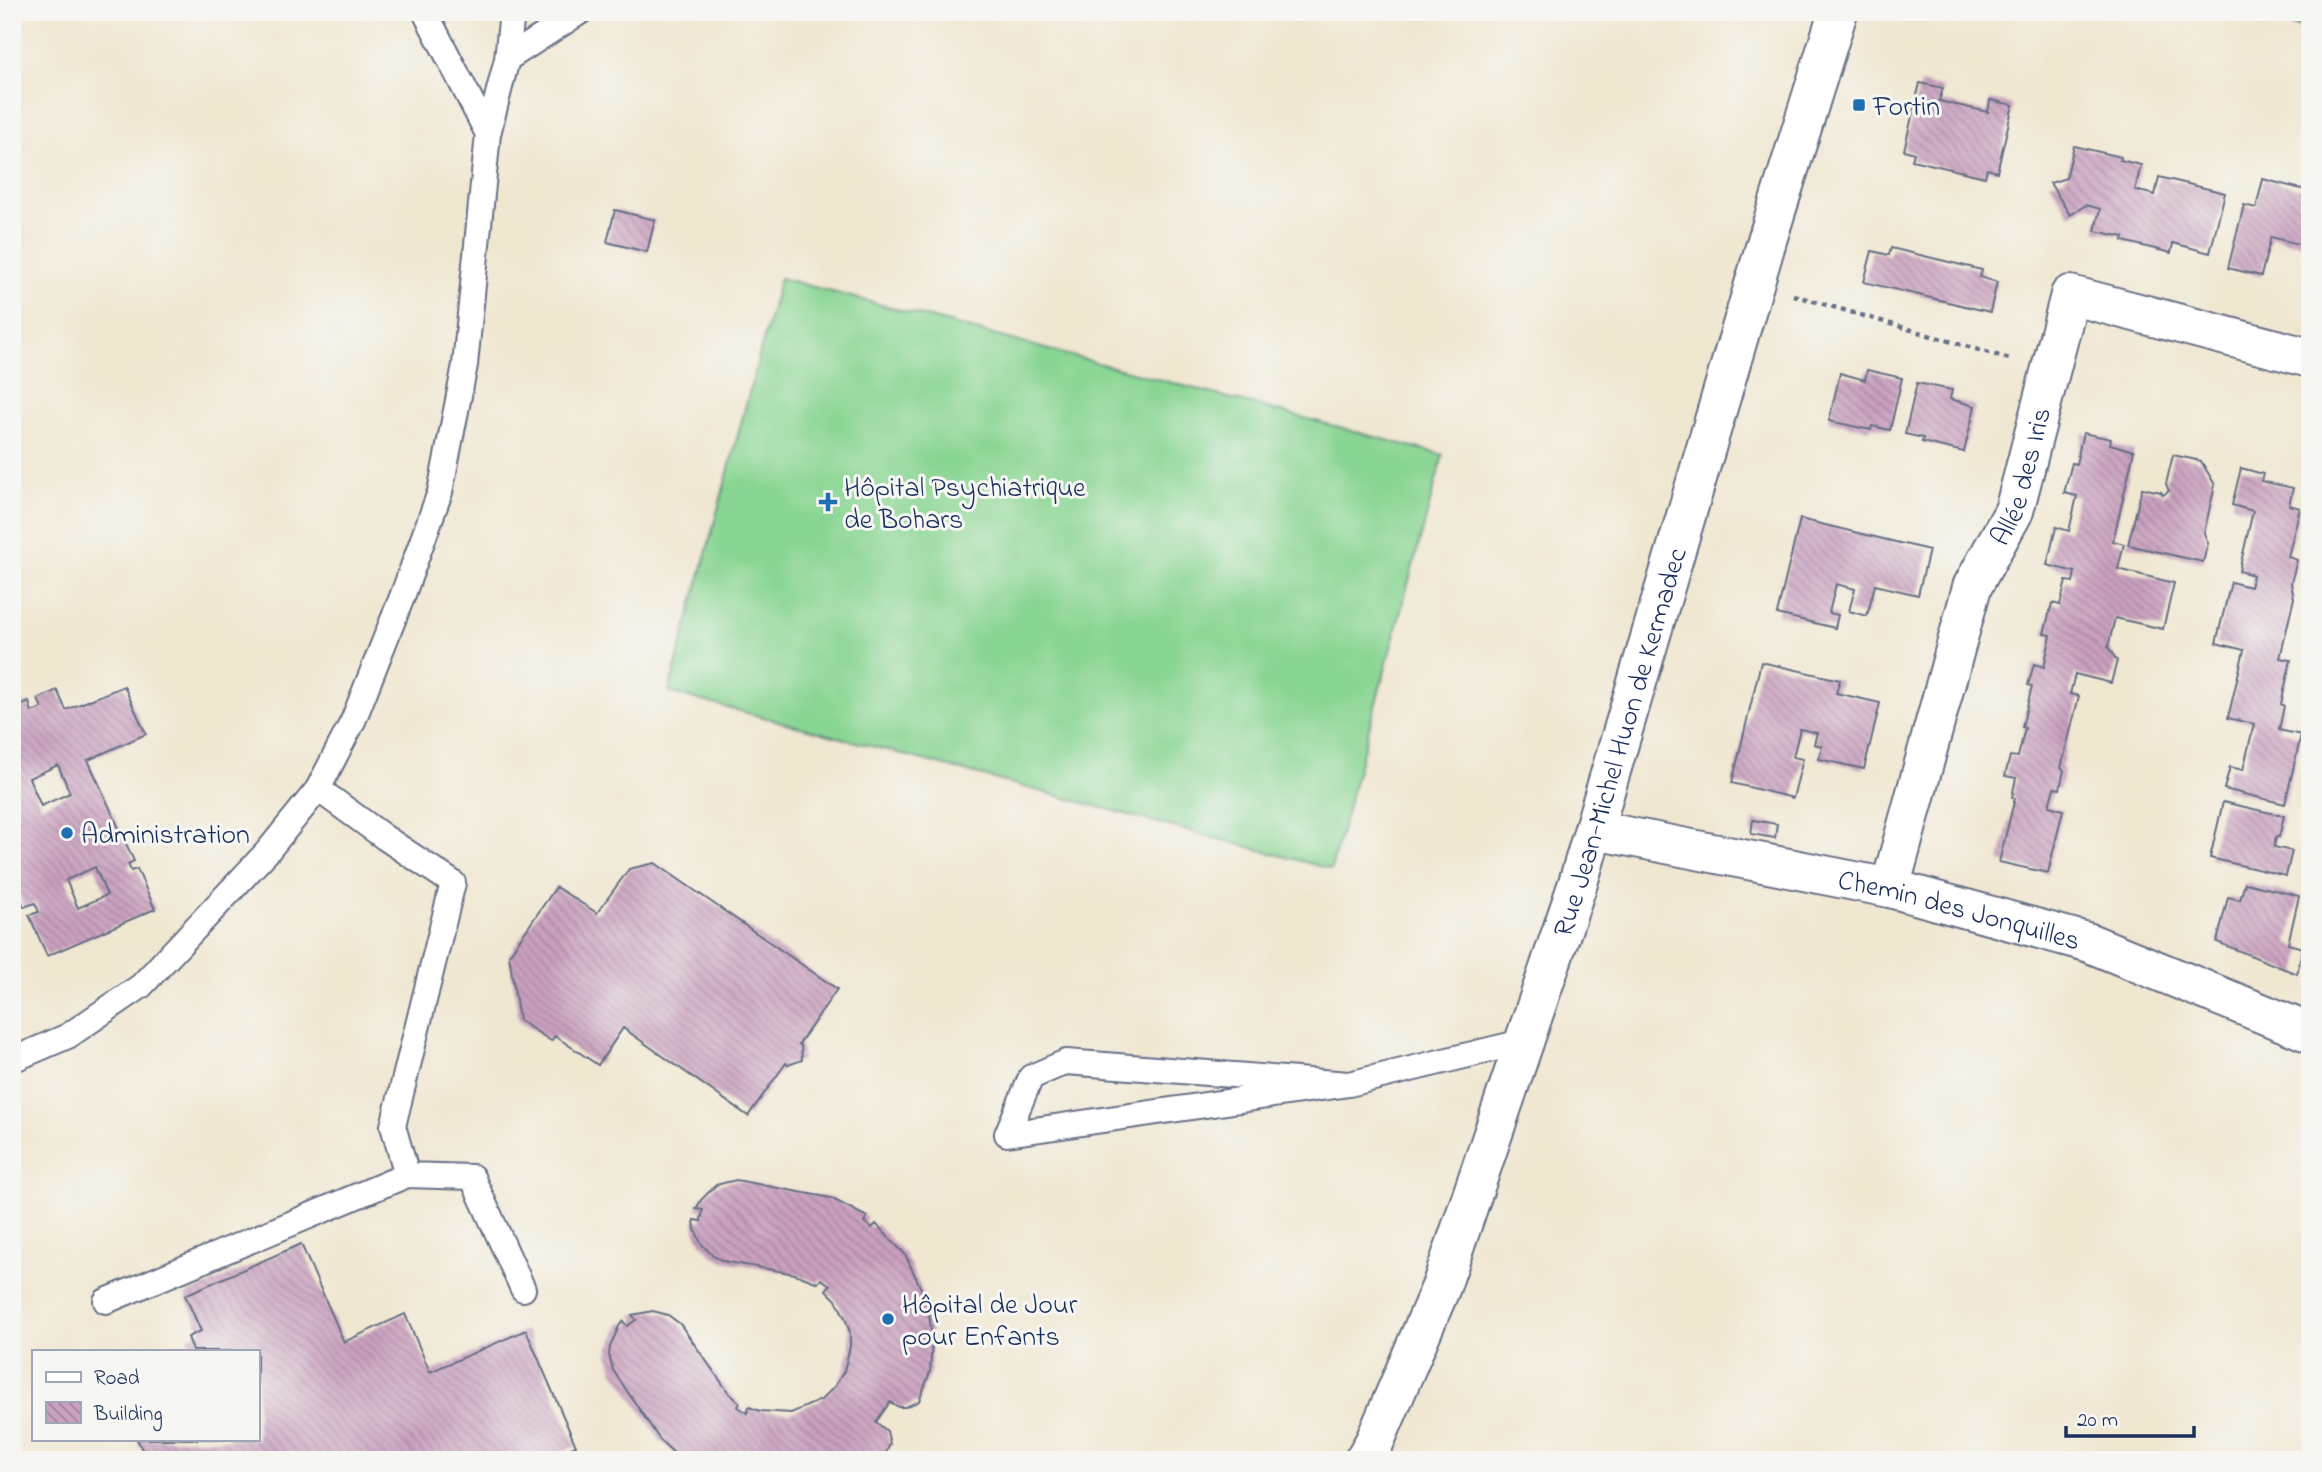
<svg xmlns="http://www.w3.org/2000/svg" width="2322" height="1472" font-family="'Indie Flower',sans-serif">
<defs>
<pattern id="forest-firs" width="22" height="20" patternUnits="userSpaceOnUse" patternTransform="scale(1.75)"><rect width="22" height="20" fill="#6eb67d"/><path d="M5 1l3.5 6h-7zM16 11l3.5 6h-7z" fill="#5a946a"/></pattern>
<pattern id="building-back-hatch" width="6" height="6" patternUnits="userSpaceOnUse" patternTransform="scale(1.75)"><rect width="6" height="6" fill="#caa1bf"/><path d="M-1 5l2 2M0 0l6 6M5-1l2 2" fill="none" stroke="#a3849e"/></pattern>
</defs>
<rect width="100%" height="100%" fill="#f6f6f2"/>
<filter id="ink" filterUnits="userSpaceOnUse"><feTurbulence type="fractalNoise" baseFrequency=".0143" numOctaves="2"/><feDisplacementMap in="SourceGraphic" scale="14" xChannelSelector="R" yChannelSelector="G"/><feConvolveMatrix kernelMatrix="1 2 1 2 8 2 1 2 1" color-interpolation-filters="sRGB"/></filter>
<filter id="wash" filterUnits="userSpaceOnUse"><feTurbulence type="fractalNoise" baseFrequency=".00686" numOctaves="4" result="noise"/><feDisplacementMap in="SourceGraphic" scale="28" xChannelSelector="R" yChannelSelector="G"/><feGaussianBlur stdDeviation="1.57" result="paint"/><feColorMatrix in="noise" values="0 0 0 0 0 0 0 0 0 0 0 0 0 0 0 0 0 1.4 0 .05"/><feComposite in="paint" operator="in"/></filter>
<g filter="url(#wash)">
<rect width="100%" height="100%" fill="#f0e7d1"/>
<path fill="url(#forest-firs)" stroke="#44726e" stroke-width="2" d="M2232 12H2310V29Z"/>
<path fill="#89d593" stroke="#528278" stroke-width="2" d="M780 278 1443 455 1331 869 669 692Z"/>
<g id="blocks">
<path fill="url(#building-back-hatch)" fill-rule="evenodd" d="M1920 83 1943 88 1939 101 1988 112 1990 100 2013 105 1997 172 1987 169 1985 177 1912 160 1914 153 1904 150Z
M2074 146 2121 157 2120 160 2141 165 2135 190 2155 195 2159 177 2225 193 2210 253 2173 243 2171 253 2123 241 2124 237 2095 231 2100 209 2086 205 2070 215 2050 183 2066 178Z
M2263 179 2301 189 2310 184V247L2271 237 2261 276 2228 268 2244 205 2256 208Z
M615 210 655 220 647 252 607 242Z
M1891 248 1982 270 1980 277 1997 282 1990 312 1864 282 1872 251 1889 255Z
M1867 370 1902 378 1890 430 1872 426 1871 430 1829 421 1840 373 1865 380Z
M1917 383 1952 390 1950 399 1975 406 1964 452 1922 442 1923 438 1905 434Z
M2083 433 2111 439 2110 444 2134 451 2113 541 2124 544 2118 569 2174 583 2163 629 2115 618 2108 647 2117 661 2111 683 2075 674 2070 694 2079 696 2061 768 2064 770 2060 789 2054 788 2049 806 2063 810 2048 873 1999 862 2015 798 2012 797 2016 778 2005 776 2010 756 2018 757 2025 728 2022 727 2032 686 2028 685 2034 664 2044 667 2051 635 2044 634 2052 603 2060 605 2066 581 2073 582 2075 572 2047 565 2056 527 2069 531 2077 496 2064 493 2072 463 2076 464Z
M2173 455 2201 461 2215 485 2204 533 2208 543 2203 562 2128 545 2142 488 2161 492 2163 495 2169 491 2166 484Z
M2241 468 2263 474 2261 481 2293 488 2289 505 2300 508 2288 557 2297 560 2291 583 2294 598 2280 658 2291 660 2281 704 2284 706 2279 730 2301 735 2285 804 2224 789 2230 767 2243 770 2254 724 2228 718 2244 650 2216 643 2231 582 2250 587 2253 575 2239 571 2253 511 2232 505Z
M1800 519 1929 550 1918 595 1875 585 1867 616 1849 611 1855 589 1836 584 1829 613 1838 615 1835 628 1777 614Z
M1761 662 1840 680 1836 693 1880 703 1864 769 1819 759 1822 746 1814 744 1817 733 1800 729 1793 757 1803 759 1793 798 1732 783Z
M124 686 146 734 88 760 134 861 128 864 131 871 137 869 155 909 47 956 29 915 39 912 35 903 24 907 12 879V709L29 702 32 712 42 708 38 699 57 690 66 710ZM58 765 70 793 41 806 29 778ZM95 867 107 895 78 908 66 880Z
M2223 802 2284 816 2279 837H2276L2274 847 2292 851 2286 876 2210 858Z
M1753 820 1777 824 1775 838 1751 834Z
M655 863 837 989 799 1044 801 1046 802 1060 788 1065 786 1063 748 1116 623 1028 598 1065 555 1036 551 1041 519 1020 509 955 556 887 597 913 629 869Z
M2245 883 2299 896 2288 944 2303 948 2297 974 2217 942 2228 897 2240 900Z
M736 1180 831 1198 867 1217 864 1222 872 1228 876 1224 905 1254 928 1304 932 1340 930 1372 919 1401 906 1407H899L890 1402 876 1422 887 1431 890 1444 886 1453 877 1460H681L660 1440 613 1370 609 1355 610 1347 619 1326 623 1321 627 1326 636 1320 632 1315 653 1311 668 1315 680 1324 729 1393 740 1403 738 1407 747 1413 749 1407 760 1411 791 1413 821 1400 835 1386 844 1371 850 1347V1333L845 1318 836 1300 826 1290 830 1285 821 1279 818 1283 795 1274 723 1261 713 1256 701 1243 695 1230 694 1220 701 1221 703 1210 696 1209 701 1200 716 1185Z
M301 1244 344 1342 405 1314 430 1372 526 1330 576 1446 543 1460H147L137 1439H257V1351H193L188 1337 201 1331 185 1295Z"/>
</g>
</g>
<g filter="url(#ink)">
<use href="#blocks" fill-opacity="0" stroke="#666f86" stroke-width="2"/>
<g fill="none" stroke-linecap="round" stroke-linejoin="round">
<g stroke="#666f86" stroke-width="28">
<path id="service" d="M507 59 512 12
M488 134 507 59 580 12
M318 789 384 837 453 883 393 1126 407 1175 472 1177 523 1289
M12 1060 68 1036 141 986 267 852 318 789 353 721 402 597 440 492 465 365 488 134 425 12
M1349 1084 1007 1134 1031 1077 1066 1062 1349 1084 1526 1041
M106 1301 407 1175"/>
</g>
<g stroke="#666f86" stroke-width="42">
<g id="minor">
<path id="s1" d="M1595 830 1890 888 2087 942 2310 1033"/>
<path id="s2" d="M1890 888 1972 587 2014 511 2070 295 2310 358"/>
</g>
</g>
<g stroke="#666f86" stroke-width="42">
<g id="tertiary">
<path id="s3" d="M1364 1460 1375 1441 1441 1287 1578 883 1768 237 1838 12"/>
</g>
</g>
<path stroke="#666f86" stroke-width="4.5" stroke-dasharray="5 5" stroke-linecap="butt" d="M1793 295 2013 360"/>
<use href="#service" stroke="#fff" stroke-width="24"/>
<use href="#minor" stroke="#fff" stroke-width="38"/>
<use href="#tertiary" stroke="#fff" stroke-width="38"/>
</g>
</g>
<g fill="#1f6fb2" stroke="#f6f6f2" stroke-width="2.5">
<rect x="1852" y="98" width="14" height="14" rx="3.5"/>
<path d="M824.5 491.5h7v7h7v7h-7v7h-7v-7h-7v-7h7z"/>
<circle cx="67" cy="833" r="7"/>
<circle cx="888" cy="1319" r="7"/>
</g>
<g text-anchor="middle" stroke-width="6" stroke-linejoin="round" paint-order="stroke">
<g font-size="28" fill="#1b2f5e" stroke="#f6f6f2" text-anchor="start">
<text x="1873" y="115">Fortin</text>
<text x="844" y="496">Hôpital Psychiatrique<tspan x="844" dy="32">de Bohars</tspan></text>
<text x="81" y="843">Administration</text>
<text x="902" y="1313">Hôpital de Jour<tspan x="902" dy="32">pour Enfants</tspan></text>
</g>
<g font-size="28" fill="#1b2f5e" stroke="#f6f6f2">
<text dy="10" stroke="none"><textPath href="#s2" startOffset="434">Allée des Iris</textPath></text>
<text dy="10" stroke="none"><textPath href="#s3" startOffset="763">Rue Jean-Michel Huon de Kermadec</textPath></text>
<text dy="10" stroke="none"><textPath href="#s1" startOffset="373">Chemin des Jonquilles</textPath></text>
</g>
</g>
<rect width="2322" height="1472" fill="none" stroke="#f6f6f2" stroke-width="42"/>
<rect x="32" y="1350" width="228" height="91" fill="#f6f6f2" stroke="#9ea6b7" stroke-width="2"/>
<rect x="46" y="1372" width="35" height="10" fill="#ffffff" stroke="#9ea6b7" stroke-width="2"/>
<text x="94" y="1384" font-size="21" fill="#1b2f5e">Road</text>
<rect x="46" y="1402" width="35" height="21" fill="url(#building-back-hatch)" stroke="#9ea6b7" stroke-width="2"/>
<text x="94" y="1420" font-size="21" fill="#1b2f5e">Building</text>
<path d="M2066 1426v10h128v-10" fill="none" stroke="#1b2f5e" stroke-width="3.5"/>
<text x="2077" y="1426" font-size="21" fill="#1b2f5e" stroke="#f6f6f2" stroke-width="5" paint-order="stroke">20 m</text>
</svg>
